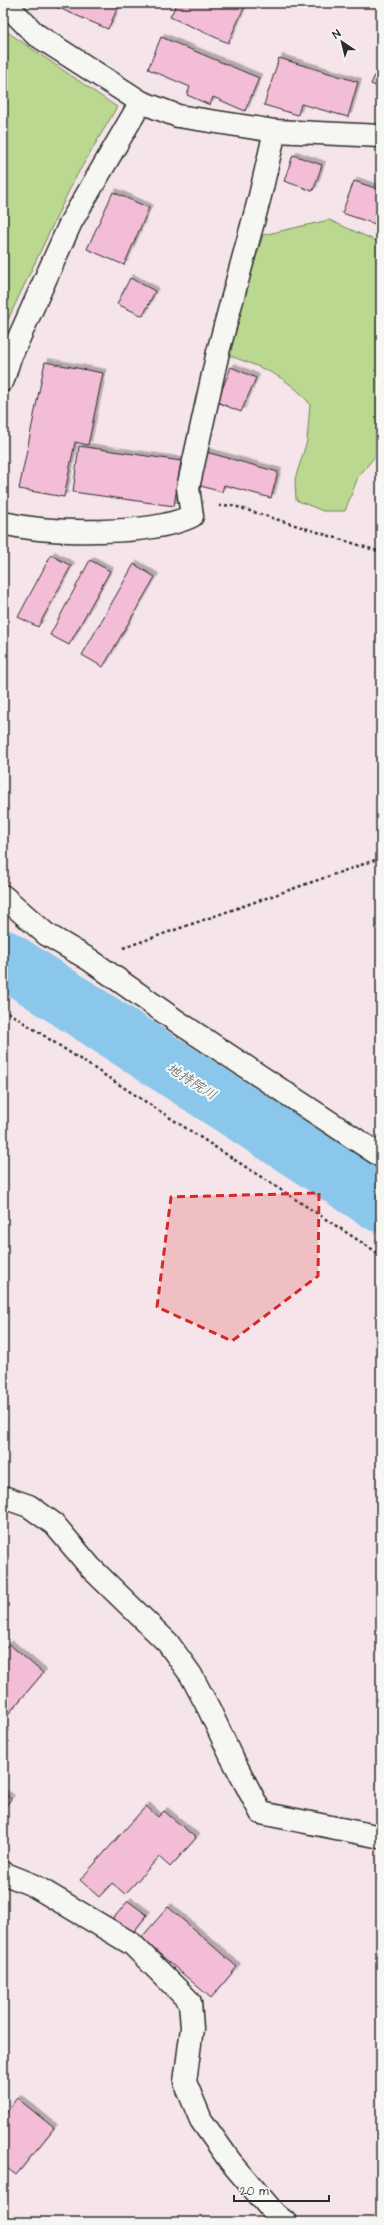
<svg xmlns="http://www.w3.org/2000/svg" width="384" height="2225" font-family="'Architects Daughter','Klee One',sans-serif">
<defs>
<filter id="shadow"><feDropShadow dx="3.5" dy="-3.5" stdDeviation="0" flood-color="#0004"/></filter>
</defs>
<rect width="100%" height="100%" fill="#f5e5ea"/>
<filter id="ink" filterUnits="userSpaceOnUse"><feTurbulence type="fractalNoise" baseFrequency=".025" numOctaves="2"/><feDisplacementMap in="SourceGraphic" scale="8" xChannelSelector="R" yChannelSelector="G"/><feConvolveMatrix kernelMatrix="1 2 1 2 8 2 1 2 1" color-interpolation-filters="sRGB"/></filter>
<g filter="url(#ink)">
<path fill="#bbd890" stroke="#73825e" d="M3 29 117 107 74 180 3 330Z
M329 220 381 243V449L358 477 345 511H323L296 500 295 479 307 441 310 404C286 374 259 367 225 354L263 235Z"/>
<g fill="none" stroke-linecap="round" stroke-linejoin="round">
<path stroke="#8bc7eb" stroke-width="57" d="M3 958 381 1204"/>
</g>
<path fill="#f3bdd7" stroke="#2b2b2b" filter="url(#shadow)" d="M47 3H120L108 29Z
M177 3H246L228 43 170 17Z
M161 37 259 78 245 111 213 97 210 105 187 95 190 87 148 69Z
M279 58 358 82 348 117 301 104 298 115 264 105Z
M381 62V88L371 84Z
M293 155 322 165 313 191 284 181Z
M354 181 381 190V226L342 213Z
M113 192 149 208 124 265 87 249Z
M130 278 155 291 143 316 117 304Z
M45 362 103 373 88 445 75 442 64 497 19 489Z
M231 367 256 378 241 412 217 402Z
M79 446 181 461 174 506 73 492Z
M206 452 278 472 271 498 224 485 222 492 197 485Z
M51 555 71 566 38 627 18 617Z
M90 560 110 571 69 645 50 635Z
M134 564 155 577 103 667 82 655Z
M9 1644 43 1673 3 1720V1650Z
M3 1793 11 1799 3 1809Z
M146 1806 158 1817 164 1811 196 1838 170 1867 159 1857 125 1894 112 1883 99 1897 80 1880Z
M128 1901 147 1915 131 1935 112 1920Z
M168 1907 237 1967 211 1998 141 1938Z
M17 2098 54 2128 16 2175 3 2165V2116Z"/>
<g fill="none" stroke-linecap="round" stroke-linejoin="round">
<g stroke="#2b2b2b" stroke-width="25">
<path id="minor" d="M5 3 35 34 141 102 178 116 275 131 381 136
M3 380 9 360 71 222 141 102
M3 523C49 534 150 536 192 516L188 488 218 352 260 196 275 131
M3 896 46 934 90 960 178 1022 381 1156
M3 1497 29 1506 54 1524 91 1568 168 1643 191 1675 209 1709 231 1756 261 1813 381 1837
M3 1873 33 1885 132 1944 190 2002 192 2028 185 2082 201 2120 230 2161 275 2214 285 2222"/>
</g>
<path stroke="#2b2b2b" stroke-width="2.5" stroke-dasharray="3 3" stroke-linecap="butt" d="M219 506 231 505 381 552
M123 948 381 858
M3 1009 381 1255"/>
<use href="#minor" stroke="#f6f6f2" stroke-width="22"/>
</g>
</g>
<path fill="#d62828" fill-opacity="0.2" stroke="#d62828" stroke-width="3" stroke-dasharray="8 5" stroke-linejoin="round" d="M319 1193 318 1276 232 1341 157 1307 171 1197Z"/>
<g text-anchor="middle" stroke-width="4" stroke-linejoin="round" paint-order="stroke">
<g font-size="14" font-style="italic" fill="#485a65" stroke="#f6f6f2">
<text transform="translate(192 1081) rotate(33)" y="5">地持院川</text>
</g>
</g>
<rect width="384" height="2225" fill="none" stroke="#f6f6f2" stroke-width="16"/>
<rect x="8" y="8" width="368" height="2209" fill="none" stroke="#2b2b2b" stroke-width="1.5" filter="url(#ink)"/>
<g transform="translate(342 42) rotate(325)" stroke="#f6f6f2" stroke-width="3" paint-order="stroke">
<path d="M0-3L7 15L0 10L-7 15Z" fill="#2b2b2b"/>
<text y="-6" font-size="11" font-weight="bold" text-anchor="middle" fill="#2b2b2b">N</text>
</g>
<path d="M234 2195v6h95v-6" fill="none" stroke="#2b2b2b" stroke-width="2"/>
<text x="240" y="2195" font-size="12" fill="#2b2b2b" stroke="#f6f6f2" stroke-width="3" paint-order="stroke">20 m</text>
</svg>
